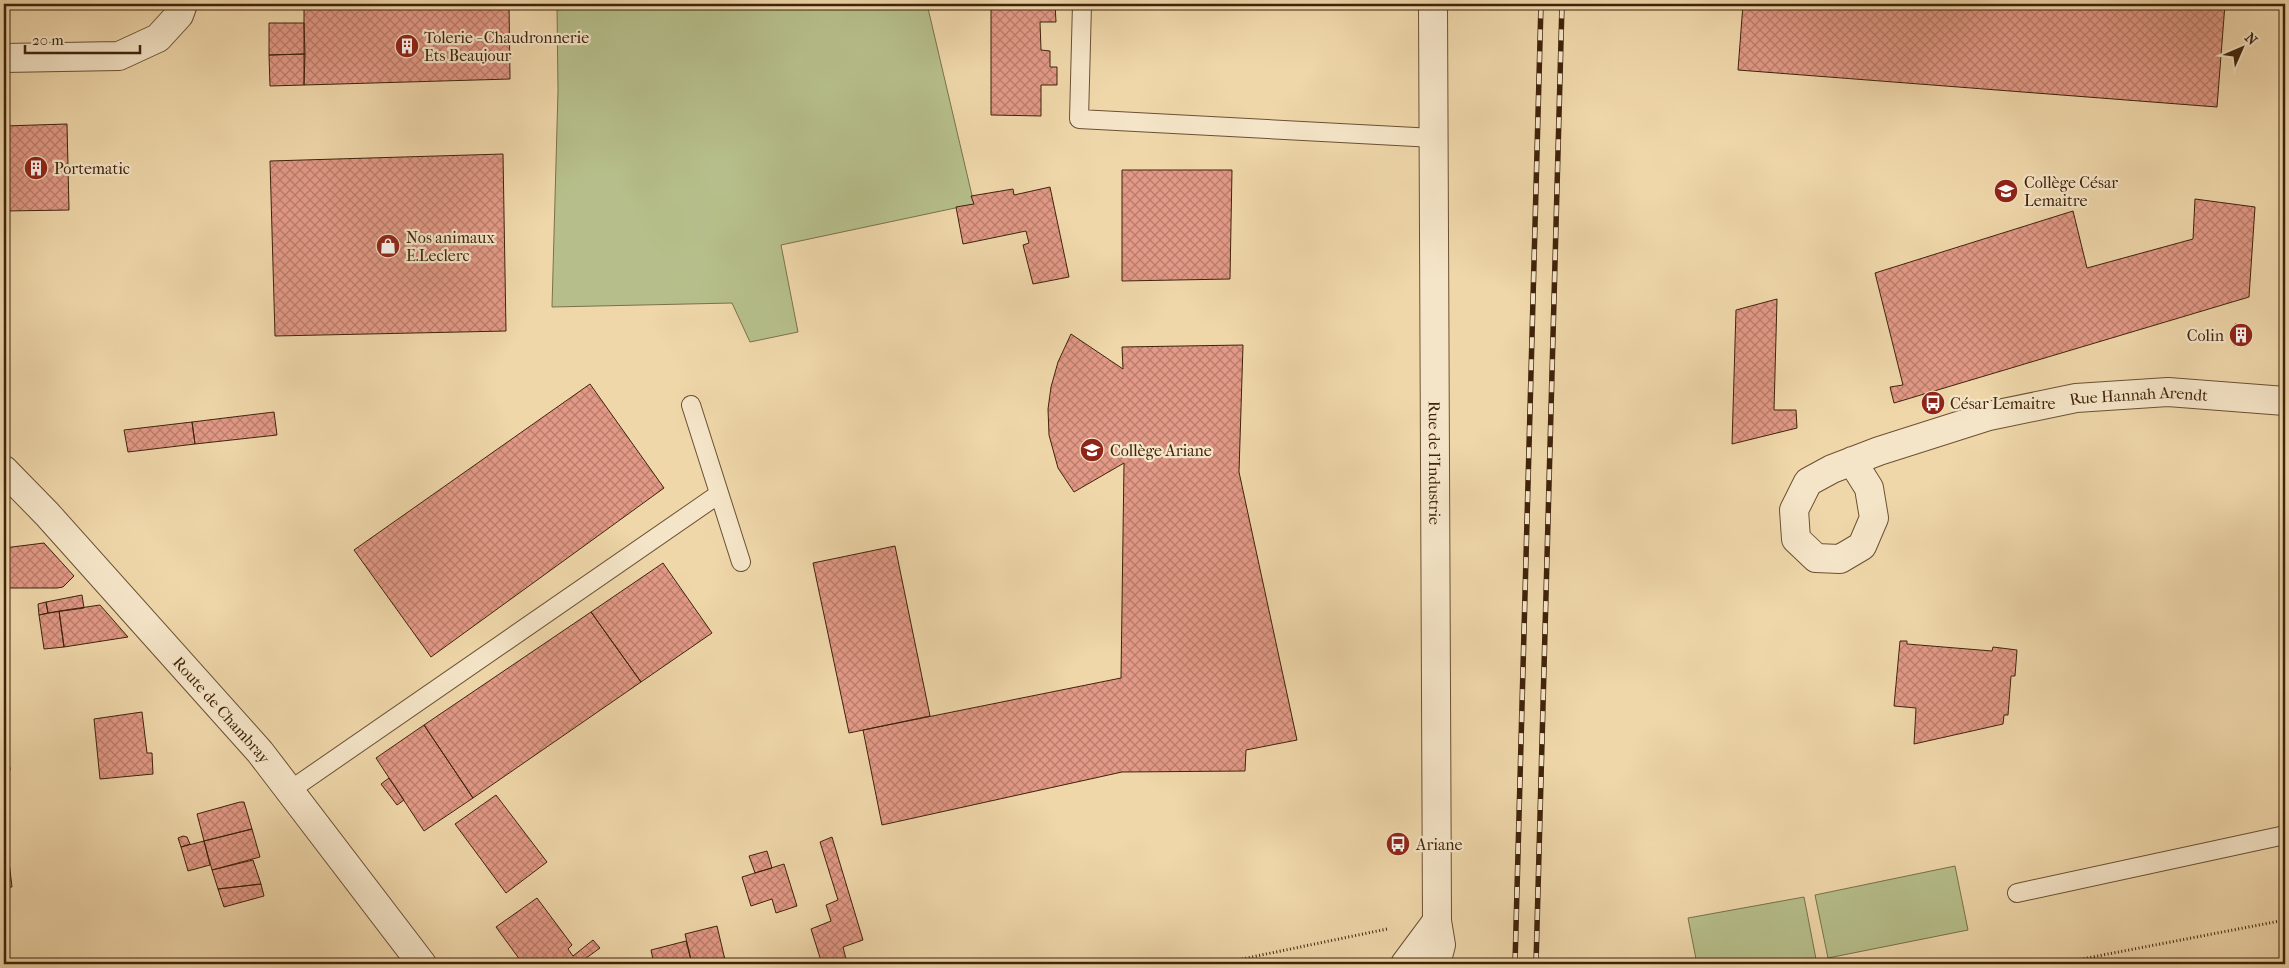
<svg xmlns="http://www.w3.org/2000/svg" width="2289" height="968" font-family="'IM FELL French Canon',serif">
<defs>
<pattern id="building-cross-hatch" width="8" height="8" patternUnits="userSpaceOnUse" patternTransform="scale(1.25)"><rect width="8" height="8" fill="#e29986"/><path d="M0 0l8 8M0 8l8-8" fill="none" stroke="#b97c6c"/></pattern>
</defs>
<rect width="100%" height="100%" fill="#efd7aa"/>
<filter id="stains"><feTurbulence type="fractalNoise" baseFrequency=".004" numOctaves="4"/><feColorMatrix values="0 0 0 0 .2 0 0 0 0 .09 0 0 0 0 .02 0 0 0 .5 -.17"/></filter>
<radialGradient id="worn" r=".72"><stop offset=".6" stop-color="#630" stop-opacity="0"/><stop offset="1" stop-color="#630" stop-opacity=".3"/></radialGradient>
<path fill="#b6bf8b" stroke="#7a714b" d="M557 4H927L974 204 781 245 798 332 750 342 732 303 552 307 558 91Z
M1955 866 1968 930 1828 958 1815 895Z
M1804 897 1816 959 1786 964H1697L1688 918Z"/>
<path fill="url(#building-cross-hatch)" stroke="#3f230b" d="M304 4H509L510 79 304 85Z
M991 4H1055L1056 22H1040L1041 50 1050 51V67H1057V85H1041V116L991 115Z
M1743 4H2225L2217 107 1738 70Z
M269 23H304L305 54 269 55Z
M305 54 304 85 270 86 269 55Z
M67 124 69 210 4 211V126Z
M503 154 506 331 275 336 270 161Z
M1122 170H1232L1230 279 1122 281Z
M1050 187 1069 277 1033 284 1023 245 1029 243 1026 231 963 244 956 207 974 204 971 196 1013 189 1014 195Z
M2195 199 2255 207 2249 297 1894 403 1890 387 1903 385 1875 273 2073 211 2087 268 2193 239Z
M1777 299 1774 410H1796L1797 428 1732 444 1736 310Z
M2235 324 2247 325 2246 346 2234 345Z
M1071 334 1123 369 1122 347 1243 345 1239 472 1297 740 1246 750 1245 771 1122 772 882 825 863 730 1121 678 1124 463 1074 492 1058 468 1049 435 1048 409 1051 387 1058 362Z
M590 384 664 488 431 657 354 550Z
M274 412 277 435 195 444 192 422Z
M192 422 195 444 128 452 124 430Z
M44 543 74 576 63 587 57 588H5L4 548Z
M895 546 930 716 849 733 813 563Z
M663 563 712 633 641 682 591 612Z
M82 595 84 608 48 613 46 602Z
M46 602 48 613 39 615 38 604Z
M100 605 128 637 64 647 59 611Z
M59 611 64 647 44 649 39 615Z
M591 612 641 682 473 798 424 725Z
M1900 641H1907V644L1992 651 1993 647 2017 650 2015 676H2011L2008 715H2004L2003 724 1914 744 1916 708 1894 706Z
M142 712 147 753H152L153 774 100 779 94 719Z
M4 717 10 770 4 771Z
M424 725 473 798 424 831 376 758Z
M389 778 404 800 397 805 381 784Z
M496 795 547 862 506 893 455 824Z
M240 802H244L252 829 204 841 197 814Z
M4 819 12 887H4Z
M252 829 260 857 212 870 204 841Z
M183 836 187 837 190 844 181 847 178 838Z
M832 837 863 940 843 947 846 959 822 964 811 929 831 921 826 905 838 900 820 842Z
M204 841 210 865 188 871 181 847Z
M767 851 772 868 755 873 749 856Z
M253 860 261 884 218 889 212 870Z
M784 864 797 906 776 913 772 899 751 906 742 877Z
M261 884 264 896 224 907 218 889Z
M537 898 572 945 568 949 573 956 593 940 600 948 578 964H523L496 927Z
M717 926 726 964H692L685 934Z
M686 941 692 964H654L651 950Z"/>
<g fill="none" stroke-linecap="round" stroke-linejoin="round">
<g stroke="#6b5033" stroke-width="20">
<path id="service" d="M1082 4 1079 119 1434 138
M691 405 741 562
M289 791 719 494
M2017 893 2285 835"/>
</g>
<g stroke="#6b5033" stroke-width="30">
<g id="minor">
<path id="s1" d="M1433 4 1437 921 1441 945 1436 964"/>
<path d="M4 58 119 56 158 38 179 15 183 4"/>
<path id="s2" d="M1852 461 1869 488 1874 518 1862 546 1840 559 1816 558 1796 539 1794 510 1808 482 1832 469 1879 451 1989 416 2076 398 2168 392 2285 401"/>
<path id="s3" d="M4 470 47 514 260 752 422 964"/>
<path d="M1405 964 1437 921"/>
</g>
</g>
<path stroke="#3f230b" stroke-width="3" stroke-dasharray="1 2.5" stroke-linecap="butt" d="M1218 964 1387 929
M2056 964 2285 920"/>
<use href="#service" stroke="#f5e5c8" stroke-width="18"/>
<use href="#minor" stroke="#f5e5c8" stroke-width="28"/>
<g stroke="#3f230b" stroke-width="5.5">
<path id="rail" d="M1515 964 1541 4
M1536 964 1562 4"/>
</g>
<use href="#rail" stroke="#f5e5c8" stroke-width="4" stroke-dasharray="11" stroke-linecap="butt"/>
</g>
<defs>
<g id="building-disc" transform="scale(1.25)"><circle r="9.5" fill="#8f2418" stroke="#f5e5c8"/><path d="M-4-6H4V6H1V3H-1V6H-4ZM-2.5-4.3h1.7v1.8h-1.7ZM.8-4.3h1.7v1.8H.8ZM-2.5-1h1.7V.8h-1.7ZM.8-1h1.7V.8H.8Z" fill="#fff"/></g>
<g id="school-disc" transform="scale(1.25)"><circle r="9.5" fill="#8f2418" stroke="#f5e5c8"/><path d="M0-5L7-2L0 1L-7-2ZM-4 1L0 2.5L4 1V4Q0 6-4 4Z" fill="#fff"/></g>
<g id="shop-disc" transform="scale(1.25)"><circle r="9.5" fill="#8f2418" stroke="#f5e5c8"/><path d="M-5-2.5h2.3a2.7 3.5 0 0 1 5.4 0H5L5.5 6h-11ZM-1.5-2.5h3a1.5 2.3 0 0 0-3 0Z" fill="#fff"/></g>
<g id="bus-disc" transform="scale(1.25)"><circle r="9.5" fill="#8f2418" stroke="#f5e5c8"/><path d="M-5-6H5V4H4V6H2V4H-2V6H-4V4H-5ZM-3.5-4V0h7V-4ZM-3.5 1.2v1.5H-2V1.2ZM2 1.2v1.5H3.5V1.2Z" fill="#fff"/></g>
</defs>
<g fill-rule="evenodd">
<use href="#building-disc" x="407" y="46"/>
<use href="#building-disc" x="36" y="168"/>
<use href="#school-disc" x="2006" y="191"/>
<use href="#shop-disc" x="388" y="246"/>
<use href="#building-disc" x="2241" y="335"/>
<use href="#bus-disc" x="1933" y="403"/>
<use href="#school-disc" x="1092" y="450"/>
<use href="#bus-disc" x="1398" y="844"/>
</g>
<g text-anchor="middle" stroke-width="4.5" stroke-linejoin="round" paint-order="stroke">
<g font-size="16" fill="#3f230b" stroke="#f5e5c8" text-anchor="start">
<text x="424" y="43">Tolerie - Chaudronnerie<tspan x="424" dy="18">Ets Beaujour</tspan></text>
<text x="54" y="174">Portematic</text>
<text x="2024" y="188">Collège César<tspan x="2024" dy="18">Lemaitre</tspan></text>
<text x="406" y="243">Nos animaux<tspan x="406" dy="18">E.Leclerc</tspan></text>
<text x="2224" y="341" text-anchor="end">Colin</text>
<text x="1950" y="409">César Lemaitre</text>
<text x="1110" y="456">Collège Ariane</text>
<text x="1416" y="850">Ariane</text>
</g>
<g font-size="16" fill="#3f230b" stroke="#f5e5c8">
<text dy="6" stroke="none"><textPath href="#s2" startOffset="575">Rue Hannah Arendt</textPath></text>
<text dy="6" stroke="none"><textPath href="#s1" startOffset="459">Rue de l'Industrie</textPath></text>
<text dy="6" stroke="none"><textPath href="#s3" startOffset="324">Route de Chambray</textPath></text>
</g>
</g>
<rect width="2289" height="968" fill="none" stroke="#efd7aa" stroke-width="20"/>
<rect x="5" y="5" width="2279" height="958" fill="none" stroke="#3f230b" stroke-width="2.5"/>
<rect x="10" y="10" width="2269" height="948" fill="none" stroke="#3f230b"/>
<g transform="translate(2242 48) rotate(45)" stroke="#f5e5c8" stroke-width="4" paint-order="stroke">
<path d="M0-4L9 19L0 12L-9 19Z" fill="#3f230b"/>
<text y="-8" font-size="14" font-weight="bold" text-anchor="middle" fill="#3f230b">N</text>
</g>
<path d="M25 45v8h115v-8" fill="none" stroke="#3f230b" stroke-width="2.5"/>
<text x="32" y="45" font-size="15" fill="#3f230b" stroke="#f5e5c8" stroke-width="4" paint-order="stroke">20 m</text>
<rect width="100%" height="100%" filter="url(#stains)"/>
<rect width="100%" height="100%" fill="url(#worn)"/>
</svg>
